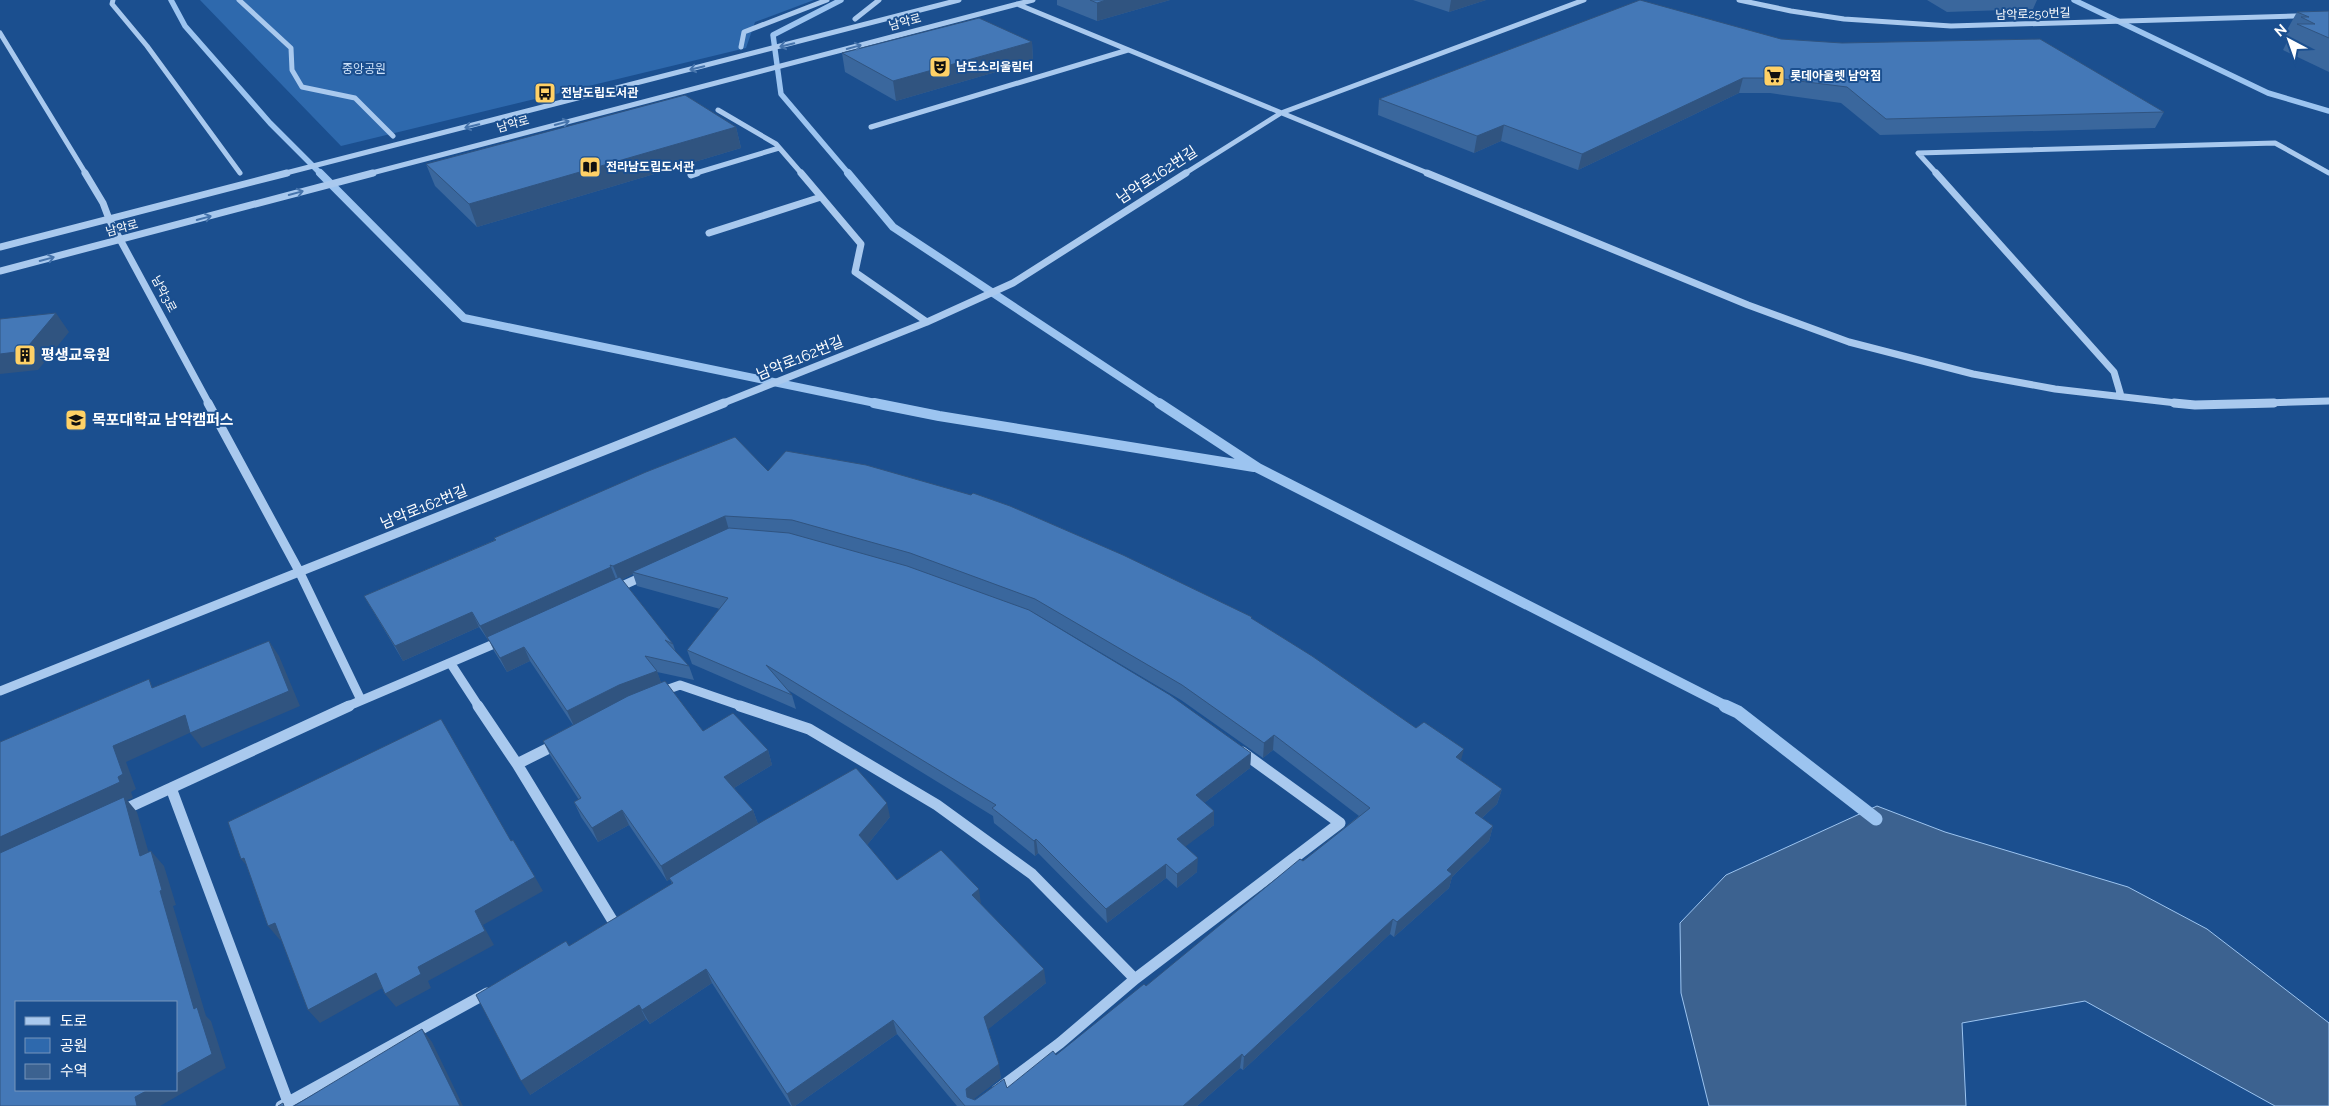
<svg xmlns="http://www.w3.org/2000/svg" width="2329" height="1106" font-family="Raleway,'Noto Sans KR',sans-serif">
<rect width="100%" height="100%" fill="#1b4f8f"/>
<path fill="#2e69ad" d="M200 0H814L755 22 746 48 341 146Z"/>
<path fill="#3c6290" stroke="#9cc4f0" d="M1877 806 1945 832 2128 887 2207 929 2329 1023V1106H2275L2085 1001 1962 1023 1966 1106H1709L1681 993 1680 923 1726 875Z"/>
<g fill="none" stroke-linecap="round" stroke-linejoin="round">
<path stroke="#9cc4f0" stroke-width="5.5" d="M171 0 185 26 270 123 321 174
M841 0 773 35 781 94 849 174
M2074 0 2268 93 2329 111"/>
<path stroke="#9cc4f0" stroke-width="8" d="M320 173 464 318 880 404
M848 173 893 227 1161 404"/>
<path stroke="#9cc4f0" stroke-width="10" d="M874 403 939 416 1254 467
M1159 403 1258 468 1728 707"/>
<path stroke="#9cc4f0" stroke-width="13" d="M1725 706 1738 712 1876 819"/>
<path stroke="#a9c9ee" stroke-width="5" d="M113 0 112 4 147 46 240 173
M239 0 291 48 292 70 302 87 355 98 393 136
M1739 0 1791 11 1844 19 1951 26 2329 15
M1017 4 1430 174
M855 19 879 0
M0 33 86 174
M741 47 744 32 827 0
M718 110 776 144 802 174
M871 127 1128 50
M282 174 959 0
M368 174 1033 0
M693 174 779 148
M1184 174 1281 113 1584 0
M1937 174 1918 153 2275 143 2329 173"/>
<path stroke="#a9c9ee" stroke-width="7" d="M85 173 103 203 109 219 209 404
M801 173 861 244 855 272 927 322
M1427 173 1748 305 1849 342 1973 374 2055 389 2185 404
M1936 173 2114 372 2121 396
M691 175 697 173
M709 233 821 197
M0 247 287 173
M0 271 373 173
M721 404 927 322 1013 283 1186 173
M2232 404 2329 401"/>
<path stroke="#a9c9ee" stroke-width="9" d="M208 403 299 571 361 700
M2174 403 2195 405 2274 403
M615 589 644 576
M451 664 479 707
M0 691 724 403
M660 692 680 685 744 707
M346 707 501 641"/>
<path stroke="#a9c9ee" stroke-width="11" d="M478 706 517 764 614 923
M740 706 809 729 937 805 1032 874 1135 979
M517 764 557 744
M121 811 171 788
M997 1090 1060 1043 1135 979 1340 823 1242 752
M288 1102 171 788 349 706
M281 1106 487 993"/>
</g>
<path fill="#3a679d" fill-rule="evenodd" d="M1057 0H1170L1097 21 1057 5Z
M1413 0H1486L1449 12Z
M1927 0H2037L2033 9 1947 12Z
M2329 11V72L2283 50 2288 40 2283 37 2297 12Z
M1781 39 2164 112 2155 128 1880 135 1841 103 1770 93H1739L1578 170 1501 141 1474 153 1378 115 1379 99Z
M1032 42 1033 61 896 101 845 72 842 53Z
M736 127 741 148 477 227 435 186 426 164Z
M768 471 1252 619 1461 761 1502 789 1497 804 1482 818 1493 826 1489 841 1452 877 1449 888 1394 937 1390 934 1243 1070 1240 1068 1197 1106H957L897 1034 795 1106H791L712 983 650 1024 646 1019 530 1095 569 946 672 884 670 879 667 881 629 825 598 842 581 817 574 802 579 800 550 755 543 741 573 725 530 661 507 672 494 651 489 640H488L479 627 403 661 364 596 495 540 494 538ZM633 574 637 586 720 609 687 650 692 664 796 709 792 695 788 690 993 816 994 823 1035 856 1038 853 1107 923 1166 878 1177 888 1197 872 1185 846 1214 825V811L1204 803 1250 768 1251 753 1031 612 1036 614 1181 700 1263 758 1273 750 1359 816 1146 986 1056 1055 1007 1088 975 1100 973 1099 1001 1078 988 1029 1046 983 981 904 897 880 867 845 890 817 758 824 753 810 734 788 772 765 768 750 703 731 661 683 657 672 694 680 689 666 676 653 673 644 621 580Z"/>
<path fill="#305480" d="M1106 0H1170L1097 21V3Z
M1451 0H1486L1449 12Z
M1032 42 1033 61 896 101 893 81Z
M1743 78 1739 93 1578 170 1582 154Z
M1504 125 1501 141 1474 153 1477 136Z
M736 127 741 148 477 227 469 204Z
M56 313 69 332 38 370 0 374V354Z
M725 516 729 530 632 572 633 574 619 581 613 566Z
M611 567 617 582 488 640 480 626Z
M472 612 479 627 403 661 395 646Z
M269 641 279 656 300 706 202 748 190 733Z
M524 647 530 661 507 672 500 658Z
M657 671 662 685 574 726 567 711 619 685Z
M185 715 196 730 126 762 136 789 131 792 133 798 127 800 137 812 154 871 0 859V837L113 746Z
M1274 735 1273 750 1263 758 1264 743Z
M1464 749 1460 764 1456 757Z
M768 750 772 765 729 791 724 777Z
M1251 753 1250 768 1195 810 1196 795Z
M1502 789 1497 804 1471 828 1475 813Z
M887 803 890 817 863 850 859 835Z
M622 810 629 825 598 842 592 828Z
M753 810 758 824 667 881 661 866Z
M1214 811V825L1177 853V839Z
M1493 826 1489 841 1452 877 1449 888 1394 937 1397 922 1447 870Z
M1036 839 1038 853 1035 856 1034 841Z
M151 851 164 866 176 905 173 906 206 1016 211 1021 226 1068 160 1106H137L135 1097 148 1090H176V1074L194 1009 160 891Z
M244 858 253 873 241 859Z
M1198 858 1197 872 1177 888V874Z
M1166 864V878L1107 923 1106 909Z
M535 877 543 891 483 925 494 945 428 981 431 988 396 1007 385 994 418 967 475 911Z
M979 889 981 904 974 909 972 895Z
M1393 919 1390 934 1243 1070 1244 1057Z
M275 923 286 937 280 940 268 926Z
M706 969 712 983 650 1024 642 1010Z
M1044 969 1046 983 986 1031 984 1017Z
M376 973 386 986 320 1023 308 1010Z
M639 1005 646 1019 530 1095 521 1081Z
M893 1020 897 1034 795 1106H792L787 1094Z
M422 1029 432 1042 463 1106H460Z
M1242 1054 1240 1068 1197 1106H1183Z
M999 1064 1001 1078 969 1103 967 1097 966 1089Z"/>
<path fill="#4478b7" stroke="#305480" d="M1090 0H1106L1097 3Z
M1640 0 1781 39 1842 43 2040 39 2164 112 1886 119 1847 87 1775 78H1743L1582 154 1504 125 1477 136 1379 99Z
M2329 11V38L2297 24H2315L2301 17H2309L2297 12Z
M979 18 1032 42 893 81 842 53Z
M685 95 736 127 469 204 426 164Z
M56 313 24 351 0 354V319Z
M735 437 768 471 786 451 866 465 971 495 973 493 1010 506 1123 555 1252 617 1251 618 1312 656 1416 728 1424 722 1464 749 1456 757 1502 789 1475 813 1493 826 1447 870 1452 874 1397 922 1393 919 1244 1057 1242 1054 1183 1106H965L893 1020 787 1094 706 969 642 1010 639 1005 521 1081 476 995 566 941 569 946 673 883 669 878 763 821 856 768 887 803 859 835 897 880 941 850 979 889 972 895 1044 969 984 1017 999 1064 966 1089 967 1097 975 1100 1004 1079 1007 1088 1053 1051 1056 1055 1144 984 1146 986 1300 859 1303 861 1370 808 1274 735 1264 743 1182 685 1035 599 910 553 792 520 725 516 613 566 610 565 611 567 480 626 472 612 395 646 364 596 496 540 494 538 646 472Z
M729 528 789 533 907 566 1029 610 1170 695 1251 753 1196 795 1214 811 1177 839 1198 858 1177 874 1166 864 1106 909 1036 839 1034 841 992 808 996 805 766 665 792 695 687 650 728 598 632 572Z
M620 577 673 644 665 640 689 666 645 656 657 671 619 685 567 711 524 647 500 658 487 637Z
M269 641 289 691 190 733 185 715 113 746 123 774 118 777 120 782 0 837V742L149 679 152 688Z
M665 681 703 731 733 713 768 750 724 777 753 810 661 866 622 810 592 828 574 802 581 798 543 741 628 696Z
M441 719 511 841 513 840 535 877 475 911 485 931 418 967 421 974 385 994 376 973 308 1010 275 923 268 926 244 858 241 859 228 822Z
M124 797 140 856 151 851 162 890 160 891 194 1009 197 1007 212 1054 176 1074V1002H16V1090H148L135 1097 137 1106H0V853Z
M422 1029 460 1106H294Z
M283 1103 284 1106H278Z"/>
<defs><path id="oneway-shaft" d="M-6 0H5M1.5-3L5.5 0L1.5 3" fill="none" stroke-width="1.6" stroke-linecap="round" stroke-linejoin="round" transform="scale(1.25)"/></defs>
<g stroke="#4674ac">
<use href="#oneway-shaft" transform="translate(787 45) rotate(166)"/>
<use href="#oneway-shaft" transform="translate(854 47) rotate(-15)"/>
<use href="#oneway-shaft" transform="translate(697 68) rotate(166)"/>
<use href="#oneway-shaft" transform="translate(562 123) rotate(-15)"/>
<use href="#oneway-shaft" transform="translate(472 126) rotate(166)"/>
<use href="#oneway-shaft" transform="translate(296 193) rotate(-15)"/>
<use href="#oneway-shaft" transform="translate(204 218) rotate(-15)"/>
<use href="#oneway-shaft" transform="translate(47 259) rotate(-15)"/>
</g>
<defs>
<g id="theatre-square" transform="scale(1.125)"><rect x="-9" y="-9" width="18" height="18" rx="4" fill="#ffd166" stroke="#1b4f8f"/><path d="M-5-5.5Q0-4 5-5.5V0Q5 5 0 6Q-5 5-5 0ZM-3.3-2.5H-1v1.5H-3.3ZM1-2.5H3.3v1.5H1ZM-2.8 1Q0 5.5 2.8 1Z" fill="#111"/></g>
<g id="supermarket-square" transform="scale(1.125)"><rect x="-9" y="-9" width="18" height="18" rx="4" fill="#ffd166" stroke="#1b4f8f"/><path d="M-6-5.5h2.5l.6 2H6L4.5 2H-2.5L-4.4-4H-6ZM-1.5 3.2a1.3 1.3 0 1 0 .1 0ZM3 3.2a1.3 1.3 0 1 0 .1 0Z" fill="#111"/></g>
<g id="bus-square" transform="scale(1.125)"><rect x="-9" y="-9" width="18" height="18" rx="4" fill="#ffd166" stroke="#1b4f8f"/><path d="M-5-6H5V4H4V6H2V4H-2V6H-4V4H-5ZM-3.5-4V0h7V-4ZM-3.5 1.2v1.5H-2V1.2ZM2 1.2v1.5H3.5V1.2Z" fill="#111"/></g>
<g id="library-square" transform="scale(1.125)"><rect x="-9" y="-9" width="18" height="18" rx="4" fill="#ffd166" stroke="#1b4f8f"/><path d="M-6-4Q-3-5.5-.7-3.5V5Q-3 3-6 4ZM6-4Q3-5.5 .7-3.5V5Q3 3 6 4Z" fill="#111"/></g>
<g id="building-square" transform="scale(1.125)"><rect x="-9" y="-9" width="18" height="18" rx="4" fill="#ffd166" stroke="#1b4f8f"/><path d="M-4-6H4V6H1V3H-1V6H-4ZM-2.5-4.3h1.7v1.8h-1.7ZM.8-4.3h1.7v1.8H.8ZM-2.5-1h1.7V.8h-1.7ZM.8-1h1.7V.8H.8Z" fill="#111"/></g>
<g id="university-square" transform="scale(1.125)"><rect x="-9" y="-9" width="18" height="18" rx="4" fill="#ffd166" stroke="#1b4f8f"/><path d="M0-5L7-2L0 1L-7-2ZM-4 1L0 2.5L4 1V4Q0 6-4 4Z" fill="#111"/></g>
</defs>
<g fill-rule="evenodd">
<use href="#theatre-square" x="940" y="67"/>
<use href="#supermarket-square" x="1774" y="76"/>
<use href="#bus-square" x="545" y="93"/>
<use href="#library-square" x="590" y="167"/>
<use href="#building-square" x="25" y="355"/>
<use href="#university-square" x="76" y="420"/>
</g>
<g text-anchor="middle" stroke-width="4" stroke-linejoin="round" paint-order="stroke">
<g font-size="12" fill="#fff" stroke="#1b4f8f">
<text transform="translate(2033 14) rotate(-2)" y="4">남악로250번길</text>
<text transform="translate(905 22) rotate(-15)" y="4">남악로</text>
<text transform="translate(513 124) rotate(-15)" y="4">남악로</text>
<text transform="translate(122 228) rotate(-15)" y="4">남악로</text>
<text transform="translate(164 294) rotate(62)" y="4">남악3로</text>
</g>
<g font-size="12" font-weight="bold" fill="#fff" stroke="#1b4f8f" text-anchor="start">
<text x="956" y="71">남도소리울림터</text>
<text x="1790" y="80">롯데아울렛 남악점</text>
<text x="561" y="97">전남도립도서관</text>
<text x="606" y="171">전라남도립도서관</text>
</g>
<g font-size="12" fill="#cfe3fa" stroke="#1b4f8f">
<text x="364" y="73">중앙공원</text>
</g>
<g font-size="15" fill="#fff" stroke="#1b4f8f">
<text transform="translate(1157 175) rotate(-33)" y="5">남악로162번길</text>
<text transform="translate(800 358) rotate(-22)" y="5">남악로162번길</text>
<text transform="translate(424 507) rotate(-22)" y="5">남악로162번길</text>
</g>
<g font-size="15" font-weight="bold" fill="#fff" stroke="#1b4f8f" text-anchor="start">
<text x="41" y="360">평생교육원</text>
<text x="92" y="425">목포대학교 남악캠퍼스</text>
</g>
</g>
<rect x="15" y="1001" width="162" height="90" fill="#1b4f8f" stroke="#7695bc"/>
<rect x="25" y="1017" width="25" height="8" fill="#a9c9ee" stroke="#7695bc"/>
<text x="60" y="1026" font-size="15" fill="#ffffff">도로</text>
<rect x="25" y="1038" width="25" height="15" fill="#2e69ad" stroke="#7695bc"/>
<text x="60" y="1051" font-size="15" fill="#ffffff">공원</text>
<rect x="25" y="1064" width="25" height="15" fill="#3c6290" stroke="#7695bc"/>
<text x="60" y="1076" font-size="15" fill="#ffffff">수역</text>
<g transform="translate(2289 40) rotate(319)" stroke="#1b4f8f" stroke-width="4" paint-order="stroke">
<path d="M0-4L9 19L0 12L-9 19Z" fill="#ffffff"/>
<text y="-8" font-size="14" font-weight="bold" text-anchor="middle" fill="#ffffff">N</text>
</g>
</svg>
